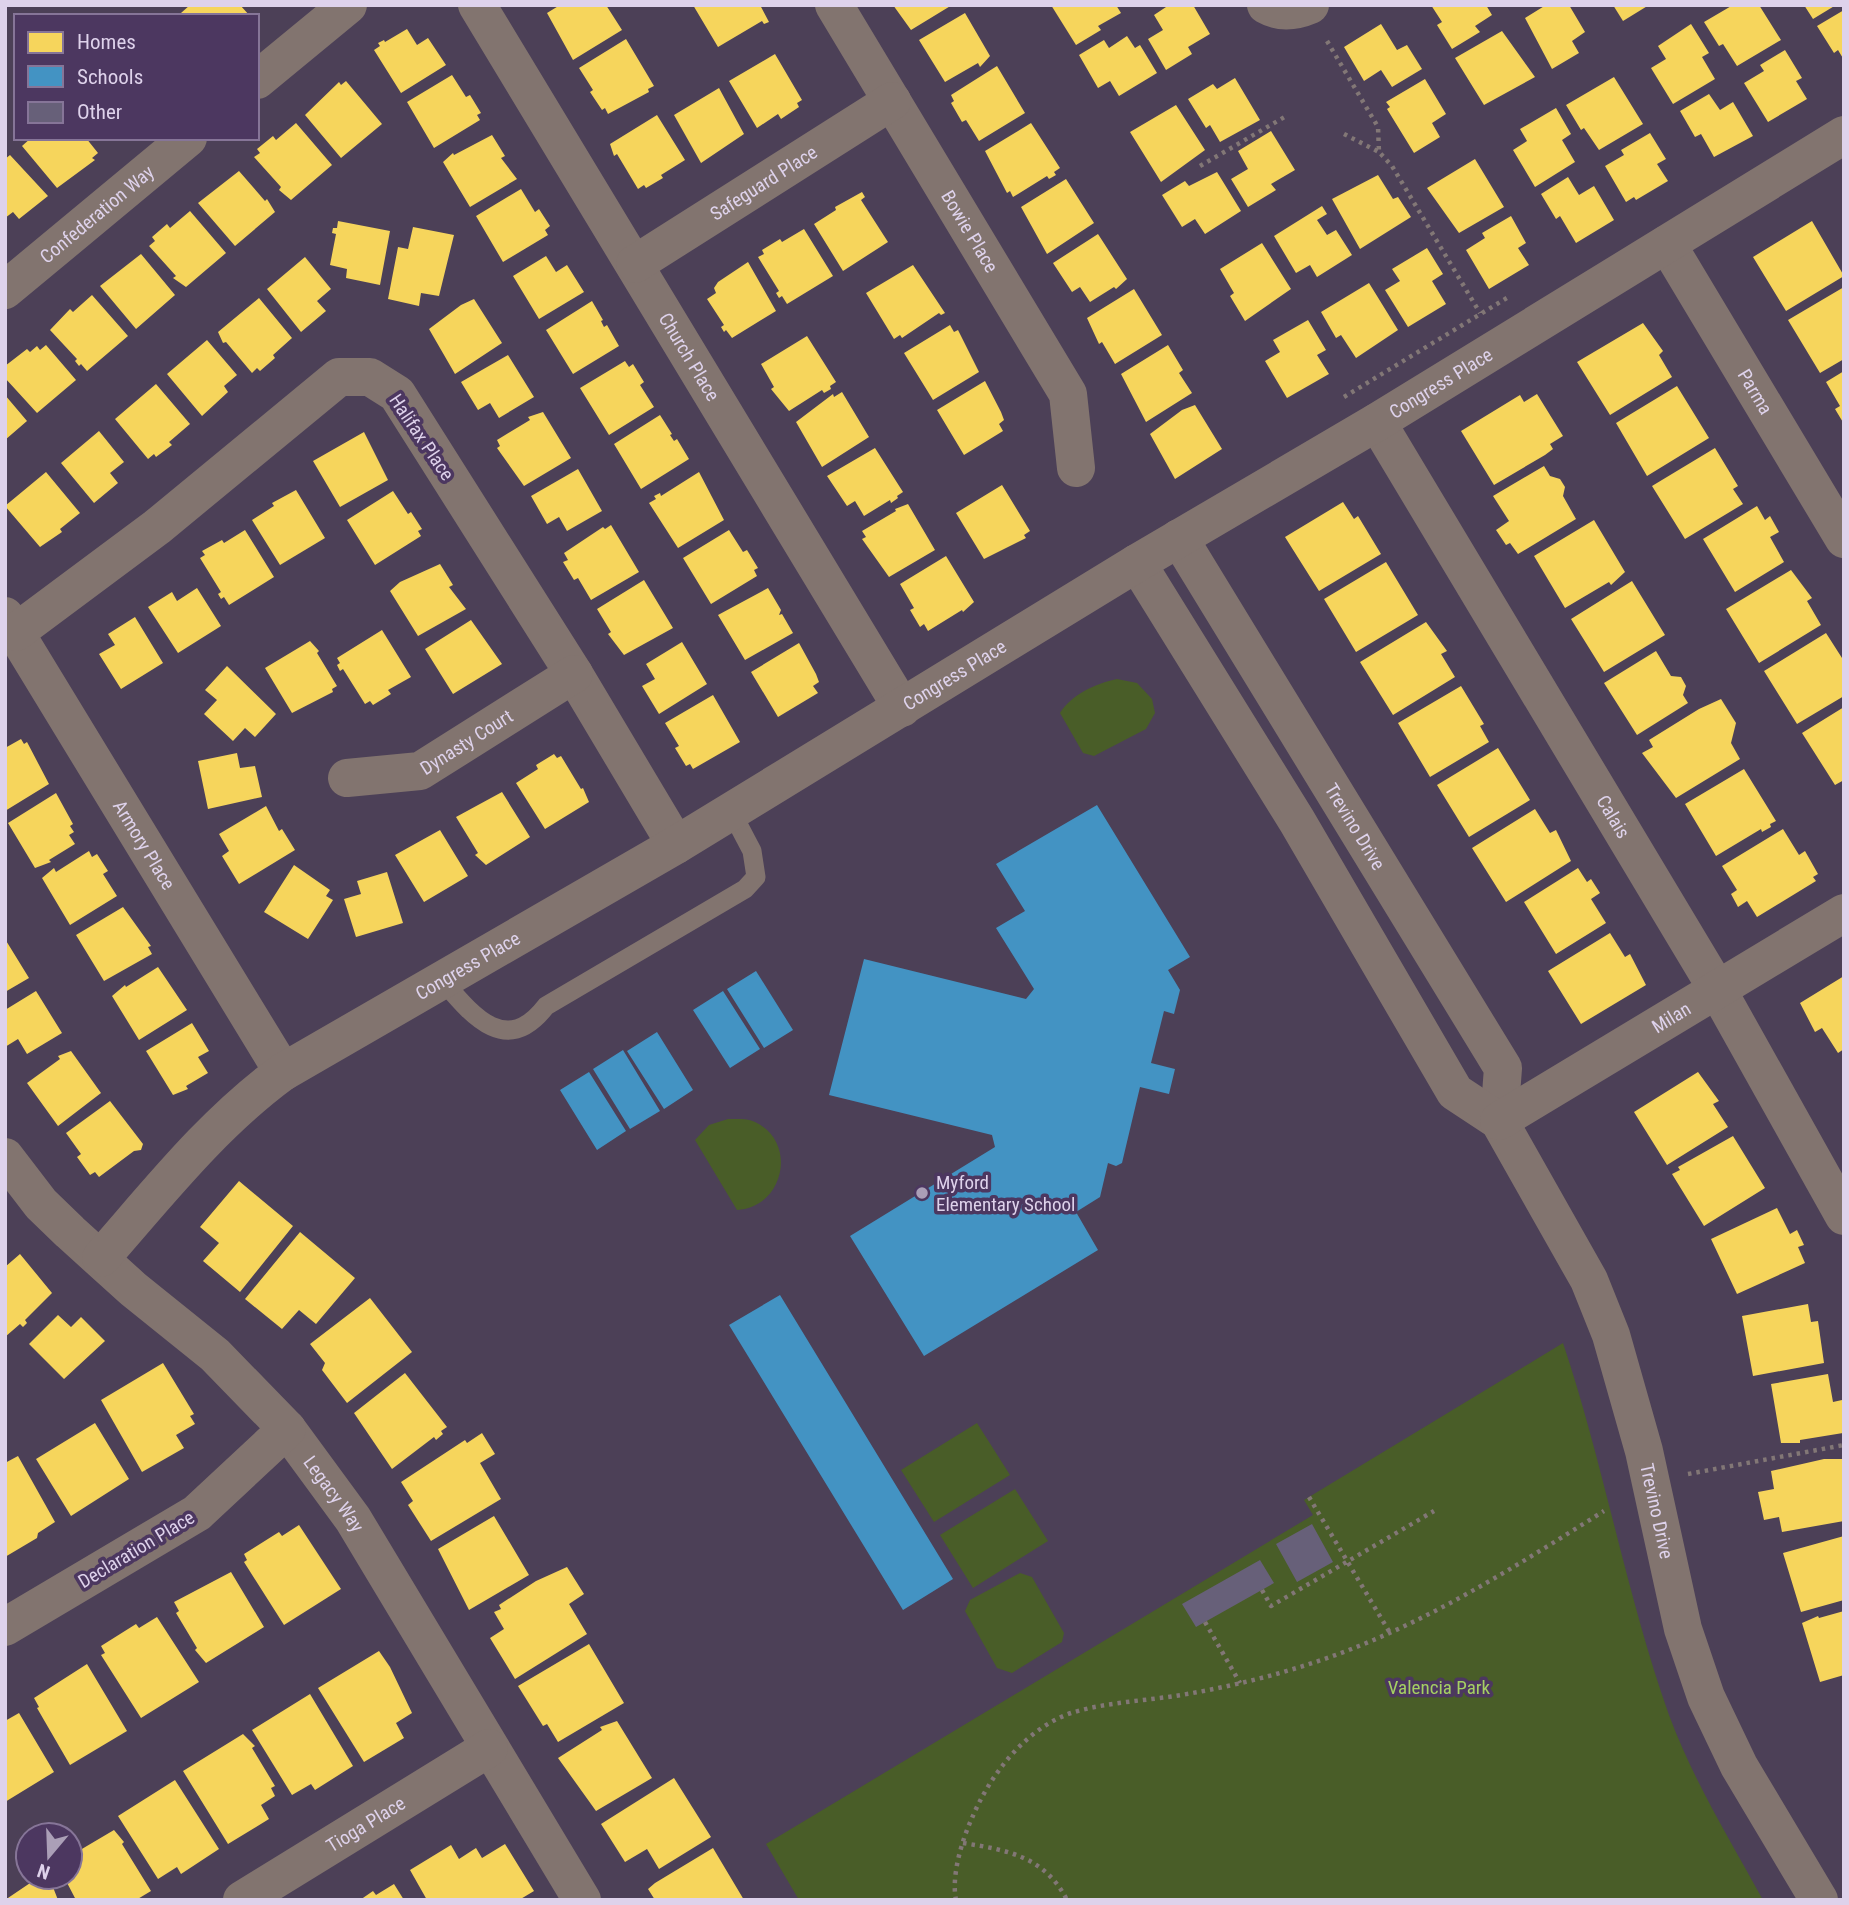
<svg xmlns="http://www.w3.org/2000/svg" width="1849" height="1905" font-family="'Roboto Condensed',sans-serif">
<rect width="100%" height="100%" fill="#4c4057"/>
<path fill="#495d28" d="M1117 679 1137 683 1152 699 1155 713 1146 729 1094 756 1083 753 1060 713C1072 694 1095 684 1117 679Z
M728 1119C736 1119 748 1118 755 1122 799 1143 783 1208 737 1210L695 1140 709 1125Z
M1563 1343C1604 1465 1626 1594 1669 1715 1693 1780 1730 1840 1763 1900H799L766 1844 1313 1515 1304 1500Z
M977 1423 1010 1475 934 1522 901 1470Z
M1015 1489 1048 1541 973 1588 940 1535Z
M1020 1573 1032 1577 1064 1633 1062 1642 1012 1673 997 1668 965 1611 970 1600Z"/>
<path fill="#f6d55c" d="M190 5H240L250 16H184L181 13Z
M560 5H606L622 30 573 60 547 13Z
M693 5H760L769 22 764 24 762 21 718 47Z
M893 5H952L911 30Z
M1051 5H1116L1121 13 1098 26 1101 30 1076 45Z
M1169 5H1193L1210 34 1188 47 1192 54 1166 70 1148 39 1163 30 1154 15Z
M1431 5H1486L1492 15 1475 26 1480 32 1452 49 1437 25 1442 22Z
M1546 5H1569L1585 32 1572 41 1579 53 1552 69 1525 18Z
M1613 5H1649L1623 21Z
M1733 5H1759L1781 40 1737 66 1723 44 1719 46 1704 22Z
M1804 5H1836L1813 19Z
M1844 10V60L1838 50 1834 53 1817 26Z
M965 13 990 56 980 67 978 63 945 82 919 40Z
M1381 24 1397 50 1407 45 1422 69 1392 87 1381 70 1364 81 1344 47Z
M1691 24 1709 53 1702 57 1715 79 1673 104 1651 68 1666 59 1658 46Z
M407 29 417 45 428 38 446 65 401 93 374 50 380 46 378 43 384 40 385 42Z
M1502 31 1535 77 1484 105 1455 58Z
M1127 36 1135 48 1140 45 1157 73 1119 96 1110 81 1098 88 1079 55 1104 40 1109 48Z
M626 39 654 86 648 89 649 92 608 114 605 108 602 110 590 92 593 90 579 68Z
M1785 50 1802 78 1796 81 1807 99 1768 122 1744 83 1764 71 1760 65Z
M775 54 802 100 797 103 799 107 781 119 778 114 757 128 729 81Z
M997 66 1025 113 979 141 966 120 962 122 951 103 954 101 951 95Z
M452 75 466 97 470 95 481 113 477 115 480 120 434 148 407 102Z
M1614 77 1643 124 1599 150 1584 128 1581 130 1566 105Z
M1235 78 1260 120 1220 142 1210 125 1206 128 1188 99 1213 84 1217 89Z
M1425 79 1446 114 1432 123 1440 137 1414 153 1387 109 1390 107 1386 102Z
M346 81 382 124 341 158 305 115 339 82 341 85Z
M719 88 744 134 701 163 674 115Z
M1709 94 1720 110 1733 102 1753 136 1714 157 1701 134 1695 137 1680 111Z
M1176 105 1205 150 1161 182 1130 132Z
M1556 108 1571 134 1562 140 1575 162 1535 187 1513 150 1527 141 1520 129Z
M657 115 685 160 661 175 663 178 646 188 644 185 638 189 617 154 614 156 610 144Z
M296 123 332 165 291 200 279 190 281 187 254 157 260 153 257 149 273 136 276 140Z
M1031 123 1060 168 1054 172 1056 175 1049 179 1047 176 1013 197 1010 191 1007 193 985 151Z
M1271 131 1295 170 1271 184 1276 190 1248 207 1231 179 1248 169 1238 151Z
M1650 133 1666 159 1657 164 1668 181 1636 200 1634 197 1626 202 1605 166 1624 155 1621 150Z
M492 135 505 156 501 158 517 179 470 207 443 162 453 153 454 155Z
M31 138H86L98 153 92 158 95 160 57 188 22 146Z
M10 155 48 196 19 219 13 212 5 218V159Z
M1475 159 1504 207 1459 233 1427 188Z
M239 171 265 201 267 199 275 212 235 246 198 203Z
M1217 172 1241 211 1205 234 1195 219 1182 227 1162 195 1185 181 1189 186Z
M1378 175 1393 199 1398 197 1411 217 1360 249 1332 199Z
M1568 177 1579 195 1594 186 1614 220 1576 243 1560 216 1556 219 1541 194Z
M1066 179 1094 223 1047 254 1021 207Z
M521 189 535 212 539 209 550 226 545 230 548 235 503 262 476 216Z
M862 192 865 197 861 200 888 242 843 271 814 224 836 210 835 207Z
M1322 206 1327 214 1317 220 1327 235 1336 230 1352 255 1317 277 1310 265 1296 273 1274 236Z
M190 211 226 253 186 287 173 278 176 276 149 246 155 241 152 237 167 224 170 228Z
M1511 216 1526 243 1518 248 1529 265 1489 289 1466 250 1485 238 1482 233Z
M338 221 390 231 380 285 346 278 347 269 330 265 336 234 332 233 333 228H337Z
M1812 221 1844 276 1786 311 1753 257Z
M413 227 454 235 439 296 421 293 419 306 388 299 398 247 408 249Z
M804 229 833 276 787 304 782 296 779 298 776 293 779 291 758 257 764 254 762 250 780 239 782 242Z
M1098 234 1127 279 1116 289 1114 287 1090 302 1080 287 1072 292 1053 263Z
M1262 243 1291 289 1245 321 1230 296 1234 293 1220 269Z
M1427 248 1443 274 1432 281 1446 304 1408 327 1385 290 1400 281 1392 269Z
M141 254 175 295 136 329 100 286Z
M546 256 556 272 567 265 584 292 539 319 513 276Z
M305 257 331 289 317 301 326 311 301 332 267 289Z
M748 262 776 311 732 338 726 330 724 332 721 327 724 325 707 299 716 293 714 288 718 282Z
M913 265 945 313 941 315 939 313 902 338 900 335 894 339 866 293Z
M1369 283 1398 330 1356 358 1341 335 1336 338 1321 312Z
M1844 287V359L1820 373 1788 320Z
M1134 289 1162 335 1115 364 1102 342 1099 344 1087 318Z
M92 295 128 336 87 371 81 364 79 366 75 361 77 359 50 330 70 309 73 312Z
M259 298 292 338 273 355 275 358 260 371 257 368 252 373 226 342 223 343 218 332Z
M474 299 502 343 455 374 429 329 461 305Z
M592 301 603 320 601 321 604 327 607 325 619 346 573 374 546 330Z
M1308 320 1326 350 1317 355 1329 374 1287 398 1265 361 1280 352 1273 340Z
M1643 323 1663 351 1659 355 1672 377 1610 415 1577 362Z
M950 325 954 332 958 330 979 372 933 400 904 353Z
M807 336 836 382 830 386 831 389 824 393 822 390 789 411 771 389 774 387 761 364Z
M207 340 237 375 224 386 228 392 202 416 167 374Z
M46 345 76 380 37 413 5 378V366L27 349 30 352 37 346 40 350Z
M1168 345 1183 370 1179 373 1192 393 1146 422 1121 374Z
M508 355 534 397 499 418 490 403 478 410 461 382Z
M625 361 629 367 633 364 644 382 640 385 654 407 609 435 580 388Z
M1844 371V424L1835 409 1840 406 1826 382Z
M985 381 1001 412 1004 420 999 424 1003 431 964 455 937 410Z
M156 384 190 424 169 442 172 445 156 457 154 454 148 459 115 419Z
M1677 386 1709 438 1647 476 1616 423Z
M842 392 869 437 822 467 796 422 833 394 834 397Z
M1537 394 1563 436 1550 444 1553 449 1545 455 1494 485 1461 431 1520 395 1524 402Z
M5 395 27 421 5 440Z
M1195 405 1222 449 1175 479 1150 434 1182 410Z
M543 412 571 458 524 486 497 448 500 446 497 440 530 420 528 417Z
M660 415 672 434 670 435 674 441 677 439 689 459 641 489 614 444Z
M99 431 124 462 110 473 118 483 94 503 61 463Z
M364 432 388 480 340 507 313 461Z
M875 448 903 492 897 496 898 498 891 503 890 500 864 516 855 501 847 506 827 476Z
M1715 448 1738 486 1733 489 1743 504 1685 539 1652 486Z
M1544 466 1550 476 1560 479 1565 487 1563 496 1576 519 1518 554 1510 543 1506 545 1496 530 1509 521 1493 496Z
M578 469 602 511 567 531 559 517 547 524 531 496Z
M46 472 80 513 60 529 62 532 40 547 5 506Z
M699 472 724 520 678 548 649 503 656 499 654 496 660 493 661 496Z
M1002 485 1030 531 1024 535 1026 538 984 559 956 513Z
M296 490 325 538 280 565 252 520 274 506 272 503Z
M393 491 408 514 411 512 422 529 418 531 421 536 375 565 347 520Z
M1343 502 1354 519 1358 516 1381 554 1319 591 1285 537Z
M908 504 935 550 889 577 862 539 866 537 862 531 896 511 895 509Z
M1757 506 1765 520 1770 516 1779 532 1770 537 1784 562 1735 592 1703 539Z
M1594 520 1625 572 1611 585 1609 582 1565 608 1534 556Z
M611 525 639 572 591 600 578 578 574 580 563 562 568 560 564 553 603 527 605 529Z
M245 530 274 577 229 605 224 597 221 599 218 594 221 592 200 558 205 555 202 551 222 540 224 543Z
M729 530 743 552 747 550 758 568 754 570 757 576 711 604 683 558Z
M946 556 974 602 963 612 962 610 928 631 924 624 920 627 910 610 914 608 900 584Z
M1386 562 1418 615 1356 652 1324 599Z
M440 564 453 585 449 587 466 609 418 636 390 591 400 582Z
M1791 570 1812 598 1807 601 1821 625 1759 663 1726 609Z
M644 580 673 628 624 655 608 634 611 632 597 609Z
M1632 581 1665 635 1604 672 1571 619Z
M197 588 221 626 178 653 148 607 172 592 177 601Z
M768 588 781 610 779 615 782 614 793 633 745 660 718 615Z
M135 617 163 663 121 689 99 654 115 645 108 634Z
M471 620 502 664 453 694 425 649Z
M1426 622 1447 651 1441 654 1455 677 1393 715 1360 662Z
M382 630 411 677 388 690 391 694 373 705 370 701 365 704 343 669 340 671 337 665 340 663 337 658Z
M1826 633 1842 658 1844 656V696L1797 724 1764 671Z
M310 641 319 651 317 653 337 686 332 689 333 692 292 713 265 668Z
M682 642 707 684 659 714 642 686 655 679 646 664Z
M799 643 816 674 819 682 813 686 818 693 778 717 751 672Z
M1656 651 1671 676 1681 677 1686 686 1683 695 1688 703 1637 735 1604 683Z
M227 666 276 714 255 737 245 728 233 741 204 714 217 700 205 690Z
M1461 686 1484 724 1480 726 1489 742 1430 777 1398 723Z
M713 695 740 742 693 769 690 764 686 766 675 748 679 746 665 723Z
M1721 699 1736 723 1731 743 1740 759 1676 798 1642 753 1653 747 1649 740 1699 709Z
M1844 707V780L1835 785 1802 733Z
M21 739 24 744 27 742 49 784 5 811V748Z
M1498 748 1530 800 1469 837 1437 785Z
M237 753 240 768 255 766 262 797 208 809 198 761Z
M554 754 557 758 561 756 581 789 583 788 589 802 545 829 516 783 538 769 536 765Z
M1744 769 1776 821 1770 824 1771 827 1762 832 1761 829 1716 856 1685 804Z
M502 792 530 837 486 865 475 855 478 853 456 817Z
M56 793 73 824 70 826 74 832 69 835 75 844 49 860 51 862 35 868 8 823Z
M266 806 279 831 282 829 295 850 239 884 222 856 229 851 219 834Z
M1535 809 1550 833 1556 830 1571 861 1506 902 1472 848Z
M1783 829 1799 855 1805 851 1818 874 1813 877 1816 881 1757 917 1747 901 1738 907 1731 894 1737 890 1722 866Z
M440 830 468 876 424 902 395 855Z
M89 851 92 857 97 854 108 871 103 874 117 896 70 925 42 878 54 868 56 872Z
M294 865 330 890 326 896 333 900 308 939 264 912Z
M1578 868 1587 882 1591 879 1600 893 1591 899 1606 923 1556 954 1524 902Z
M387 872 403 923 356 937 344 899 361 894 357 881Z
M123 907 151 946 148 947 152 954 104 981 76 935Z
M1610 933 1625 957 1630 954 1646 985 1581 1024 1548 971Z
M5 939 29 978 5 992Z
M158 967 187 1010 139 1040 112 996 125 985 126 987Z
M1844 976V1049L1838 1053 1822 1028 1815 1032 1800 1003Z
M36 991 62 1033 27 1054 18 1039 5 1047V1010Z
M192 1023 209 1051 198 1057 208 1073 186 1086 188 1089 173 1095 146 1051Z
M71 1051 101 1093 58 1126 27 1083 60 1059 58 1056Z
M1698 1072 1719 1101 1713 1104 1728 1127 1667 1165 1634 1112Z
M110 1101 143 1144 141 1150 134 1151 99 1177 95 1172 90 1175 77 1157 81 1154 66 1133Z
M1733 1136 1765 1188 1704 1226 1672 1174 1680 1170 1678 1167Z
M239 1181 293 1226 240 1292 203 1261 219 1243 200 1227Z
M1777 1208 1790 1234 1797 1230 1804 1245 1798 1247 1805 1263 1737 1294 1711 1239Z
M300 1232 355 1278 316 1324 299 1310 282 1329 245 1299Z
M20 1254 52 1293 25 1320 27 1323 23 1327 20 1324 5 1337V1267Z
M370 1298 412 1352 347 1403 322 1370 325 1363 310 1344Z
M1808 1304 1811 1322 1818 1321 1824 1363 1753 1376 1742 1316Z
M58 1315 71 1327 81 1317 105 1341 64 1379 29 1344Z
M163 1363 194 1414 190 1416 195 1424 176 1435 184 1448 142 1472 101 1400Z
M405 1373 447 1427 441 1431 443 1434 436 1440 434 1437 392 1469 354 1413Z
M1828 1374 1833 1402 1842 1400 1843 1433 1800 1440V1443H1781L1771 1384Z
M95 1423 129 1479 71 1516 36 1459Z
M482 1433 495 1454 480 1463 501 1499 431 1541 408 1505 413 1501 401 1482 465 1440 467 1443Z
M18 1456 55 1522 38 1533 37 1538 5 1557V1463Z
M1824 1459H1842L1844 1521 1782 1532 1779 1517 1764 1520 1758 1492 1774 1489 1771 1471Z
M494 1516 529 1575 469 1610 438 1549Z
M299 1525 341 1589 284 1625 244 1562 247 1560 244 1554 279 1532 282 1536Z
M1844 1536V1600L1801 1612 1783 1553Z
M567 1567 584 1594 569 1604 587 1634 515 1679 490 1638 504 1629 494 1612 501 1609 499 1605 536 1581Z
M231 1572 264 1627 206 1663 195 1650 197 1648 176 1613 179 1611 174 1602Z
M1844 1611V1675L1820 1682 1802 1623 1818 1616 1819 1618Z
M157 1617 199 1682 141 1718 101 1655 105 1653 101 1646 136 1624 139 1628Z
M589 1644 624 1703 558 1742 547 1724 543 1726 518 1686Z
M379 1651 390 1667 412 1713 396 1723 404 1738 364 1762 318 1688Z
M87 1664 127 1731 70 1765 37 1708 39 1707 34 1698Z
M310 1694 353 1766 315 1790 311 1784 292 1795 252 1730Z
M19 1713 54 1772 5 1802V1721Z
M617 1721 652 1778 596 1811 558 1758 602 1730 600 1727Z
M243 1734 255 1746 252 1748 275 1786 271 1788 275 1796 261 1805 269 1819 228 1844 183 1771Z
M674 1778 711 1837 659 1869 647 1849 625 1862 601 1824Z
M175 1780 219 1849 181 1874 177 1867 158 1879 118 1816Z
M114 1830 124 1842 122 1844 151 1891 136 1900H76L64 1877H70V1856Z
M505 1844 534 1891 519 1900H427L410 1870 451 1845 459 1859 476 1848 482 1858Z
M713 1848 744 1900H655L648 1889 655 1883Z
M39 1877H43L48 1884 51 1882 58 1900H5Z
M394 1884 404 1900H360L373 1891 376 1895Z"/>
<path fill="#4393c3" d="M1097 805 1190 957 1168 970 1180 990 1174 1014 1164 1011 1151 1063 1175 1069 1169 1094 1140 1087 1122 1163 1116 1166 1108 1163 1100 1197 1076 1212 1098 1250 924 1356 850 1236 995 1147 992 1135 829 1095 864 959 1026 999 1034 989 996 928 1025 911 996 864Z
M756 971 793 1030 764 1048 727 989Z
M723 991 760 1049 730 1068 693 1010Z
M657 1032 693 1090 664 1109 627 1051Z
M623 1050 660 1111 630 1129 593 1069Z
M589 1072 626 1131 597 1150 560 1090Z
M780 1295 953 1579 903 1610 729 1325Z"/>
<path fill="#676079" d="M1312 1524 1333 1562 1297 1582 1276 1544Z
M1260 1560 1274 1583 1196 1627 1182 1604Z"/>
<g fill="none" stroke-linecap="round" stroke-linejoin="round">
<path stroke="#827776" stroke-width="4.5" stroke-dasharray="3.5 5" stroke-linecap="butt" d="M1327 41 1378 127 1379 152 1392 166 1480 313
M1344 134 1379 152
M1200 166 1288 115
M1344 397 1510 296
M1688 1474 1844 1445
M1309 1497 1390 1633
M1262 1590 1271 1606 1434 1511
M1205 1622 1240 1683
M963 1843C1008 1850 1045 1857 1067 1900
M956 1900C951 1876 962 1840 972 1818 990 1775 1025 1729 1071 1713 1106 1702 1145 1701 1181 1695 1241 1685 1302 1669 1359 1646 1446 1611 1524 1561 1604 1511"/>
<path stroke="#82746f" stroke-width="19" d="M442 980C472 1015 506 1058 546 1006L745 889 756 877 752 851 731 811"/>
<g stroke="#82746f" stroke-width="38">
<path id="s1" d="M477 5 902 708"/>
<path id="s2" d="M834 5 1068 394 1076 468"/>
<path d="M1266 5C1280 13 1296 11 1310 5"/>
<path d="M257 80 348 5"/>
<path id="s3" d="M1667 244 1844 539"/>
<path id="s4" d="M635 264 892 101"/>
<path id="s5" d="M5 290 188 138"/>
<path id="s6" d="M1377 422 1717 989 1844 1216"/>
<path id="s7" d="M1179 538 1503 1068 1499 1121"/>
<path id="s8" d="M1137 563 1297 821 1455 1092 1499 1121 1589 1280 1611 1335 1644 1451 1683 1629 1706 1697 1739 1766 1819 1900"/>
<path id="s9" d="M5 616 283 1072"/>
<path d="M16 632 157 527 339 377H370L397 394 574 674 676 845"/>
<path id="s10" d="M347 778 420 771 574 674"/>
<path id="s11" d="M1499 1121 1844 913"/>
<path id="s12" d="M287 1429 353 1519 582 1900"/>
<path id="s13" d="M242 1900 489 1748"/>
</g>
<g stroke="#82746f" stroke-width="38">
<path d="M5 1157 41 1204 70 1232 133 1289 215 1355 287 1429 197 1513 5 1627"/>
<path id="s14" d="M101 1258C159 1192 212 1124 283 1072L676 845 1137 563 1377 422 1844 135"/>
</g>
</g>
<circle fill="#ab9fb7" stroke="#4c3760" stroke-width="2.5" cx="922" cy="1193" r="7"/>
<g text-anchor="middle" stroke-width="7" stroke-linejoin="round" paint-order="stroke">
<g font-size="19" fill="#ded2eb" stroke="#4c3760">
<text dy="7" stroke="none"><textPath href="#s4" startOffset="152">Safeguard Place</textPath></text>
<text dy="7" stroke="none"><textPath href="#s5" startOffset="119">Confederation Way</textPath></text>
<text dy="7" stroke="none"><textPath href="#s2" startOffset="264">Bowie Place</textPath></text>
<text dy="7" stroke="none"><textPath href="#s1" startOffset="411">Church Place</textPath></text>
<text dy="7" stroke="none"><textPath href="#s14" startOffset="1608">Congress Place</textPath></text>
<text dy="7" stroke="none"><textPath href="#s3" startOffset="172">Parma</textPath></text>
<text transform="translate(422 437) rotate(56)" y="7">Halifax Place</text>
<text dy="7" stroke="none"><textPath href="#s14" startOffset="1041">Congress Place</textPath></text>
<text dy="7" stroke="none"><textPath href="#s10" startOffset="128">Dynasty Court</textPath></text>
<text dy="7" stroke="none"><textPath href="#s6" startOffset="460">Calais</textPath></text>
<text dy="7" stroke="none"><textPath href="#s7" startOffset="338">Trevino Drive</textPath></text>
<text dy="7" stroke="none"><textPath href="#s9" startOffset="268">Armory Place</textPath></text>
<text dy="7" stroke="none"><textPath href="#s14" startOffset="474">Congress Place</textPath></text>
<text dy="7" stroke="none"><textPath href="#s11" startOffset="201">Milan</textPath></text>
<text dy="7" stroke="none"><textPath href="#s12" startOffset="80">Legacy Way</textPath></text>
<text dy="7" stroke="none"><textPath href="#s8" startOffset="1094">Trevino Drive</textPath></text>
<text transform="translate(136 1549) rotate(-31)" y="7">Declaration Place</text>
<text dy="7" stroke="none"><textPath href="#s13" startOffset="145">Tioga Place</textPath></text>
</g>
<g font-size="19" fill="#ded2eb" stroke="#4c3760" text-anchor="start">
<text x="936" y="1189">Myford<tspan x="936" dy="22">Elementary School</tspan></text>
</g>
<g font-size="19" fill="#a5d063" stroke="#4c3760">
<text x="1439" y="1694">Valencia Park</text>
</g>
</g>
<rect width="1849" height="1905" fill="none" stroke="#ded2eb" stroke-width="14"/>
<rect x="14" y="14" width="245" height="126" fill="#4c3760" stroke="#867598" stroke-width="2"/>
<rect x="28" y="32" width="35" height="21" fill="#f6d55c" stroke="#867598" stroke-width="2"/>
<text x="77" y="49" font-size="21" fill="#ded2eb">Homes</text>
<rect x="28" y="66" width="35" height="21" fill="#4393c3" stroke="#867598" stroke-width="2"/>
<text x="77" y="84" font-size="21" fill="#ded2eb">Schools</text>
<rect x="28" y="102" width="35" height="21" fill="#676079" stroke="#867598" stroke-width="2"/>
<text x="77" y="119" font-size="21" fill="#ded2eb">Other</text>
<g transform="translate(49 1856) rotate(199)"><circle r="33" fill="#4c3760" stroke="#867598" stroke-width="2"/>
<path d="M0-5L12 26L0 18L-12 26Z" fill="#ab9fb7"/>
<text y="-10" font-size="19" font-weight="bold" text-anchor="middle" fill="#ded2eb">N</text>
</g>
</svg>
